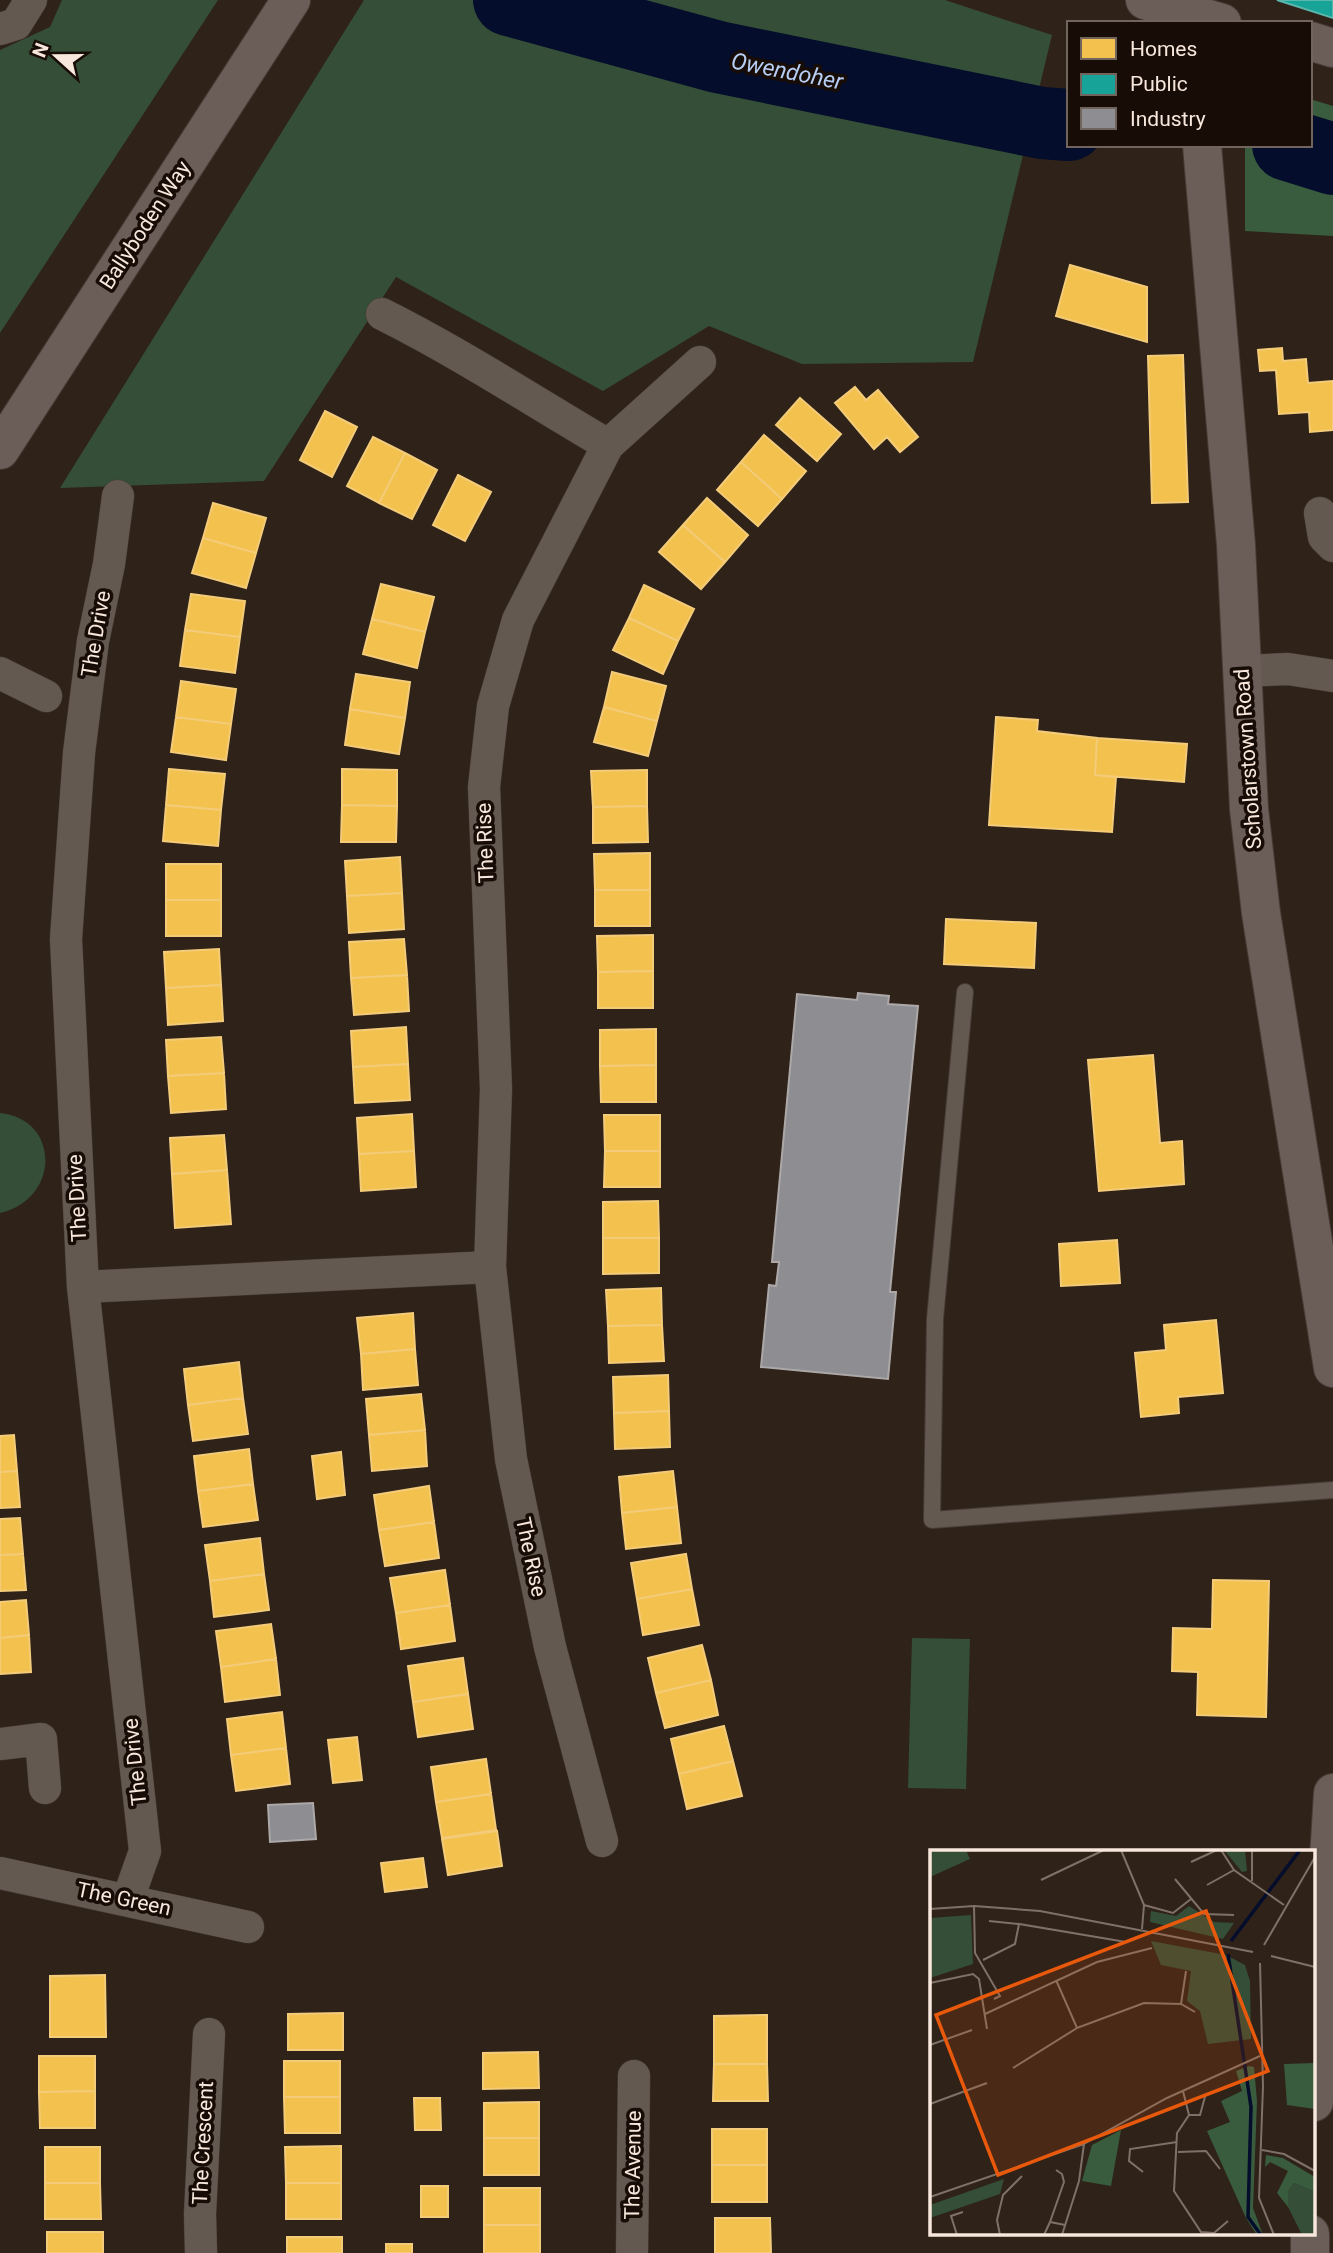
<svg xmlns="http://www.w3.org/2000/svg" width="1333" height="2253" font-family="Roboto,sans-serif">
<rect width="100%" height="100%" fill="#2f2219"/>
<path fill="#344e37" d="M62 0H218L0 333V50L50 27Z
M364 0H945L1052 35 973 362 802 364 709 326 603 391 396 277 264 481 60 488Z
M0 1113C61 1119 60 1200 0 1213Z
M912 1638 970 1639 966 1789 908 1788Z"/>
<path fill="#395c3f" d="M1310 99 1333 106V236L1245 231V145H1310Z"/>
<path fill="#f2c14e" stroke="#f4cc79" stroke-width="2" d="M1070 265 1147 287V342L1056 316Z
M1282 348 1283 361 1306 359 1308 383 1333 381V430L1310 432 1309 412 1279 414 1276 370 1260 371 1258 350Z
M1183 355 1188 502 1152 503 1148 356Z
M855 387 866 400 878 390 918 437 900 452 887 437 874 449 835 403Z
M800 398 841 434 817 461 776 425Z
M325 411 357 427 332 477 300 460Z
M764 435 806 471 782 499 741 462Z
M373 437 405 453 379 503 347 486Z
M405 453 437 470 412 519 379 503Z
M741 462 782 499 758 526 717 490Z
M458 475 491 492 465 541 433 525Z
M707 498 748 535 725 562 683 525Z
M213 503 266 518 256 553 203 538Z
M683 525 725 562 701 589 659 552Z
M203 538 256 553 246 588 192 573Z
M381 584 434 597 425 632 372 619Z
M644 585 694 609 678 641 629 618Z
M191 594 245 601 240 637 185 630Z
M629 618 678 641 663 674 613 650Z
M372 619 425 632 417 668 363 654Z
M185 630 240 637 235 673 180 666Z
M612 672 666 686 657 721 604 707Z
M356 674 410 682 405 718 350 709Z
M181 681 236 689 231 724 176 717Z
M604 707 657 721 648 756 594 742Z
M350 709 405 718 399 754 345 745Z
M176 717 231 724 226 760 171 752Z
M996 717 1038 720 1037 731 1097 738 1095 775 1116 777 1112 832 989 825Z
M1097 738 1187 744 1184 782 1095 775Z
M169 769 225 774 221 810 166 805Z
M342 769 397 770V806L342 805Z
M647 770V806L593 807 591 771Z
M166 805 221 810 218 846 163 841Z
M342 805 397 806 396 842H341Z
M647 806 648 842 593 843V807Z
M650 853V890H595L594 854Z
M400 857 402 893 347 896 345 861Z
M166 864H221V900H166Z
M595 890H650V926H595Z
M402 893 404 929 349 933 347 896Z
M166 900H221V936H166Z
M946 919 1036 923 1034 968 944 964Z
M653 935V971L598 972 597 936Z
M404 939 407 975 351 978 349 942Z
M219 949 221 985 166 988 164 952Z
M653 971V1008H598V972Z
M407 975 409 1011 354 1015 351 978Z
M221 985 223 1021 168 1025 166 988Z
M406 1027 408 1064 353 1067 351 1031Z
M656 1029V1065L600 1066V1030Z
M221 1037 224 1073 168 1076 166 1040Z
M1153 1055 1160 1143 1182 1141 1184 1184 1099 1191 1088 1060Z
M408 1064 410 1100 355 1103 353 1067Z
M656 1065V1102H601L600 1066Z
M224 1073 226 1109 171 1113 168 1076Z
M412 1114 414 1151 359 1154 357 1118Z
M604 1115H660V1151H605Z
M224 1135 227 1170 172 1174 170 1138Z
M414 1151 416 1187 361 1191 359 1154Z
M605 1151H660V1187H604Z
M227 1170 231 1224 175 1228 172 1174Z
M658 1201 659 1238H603V1202Z
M603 1238H659V1273L603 1274Z
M1117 1240 1120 1283 1061 1286 1059 1244Z
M661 1288 662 1325 608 1326 606 1290Z
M413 1313 415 1349 361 1354 357 1318Z
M1216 1320 1223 1393 1178 1397 1179 1413 1141 1417 1135 1353 1166 1350 1164 1325Z
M662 1325 664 1361 609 1363 608 1326Z
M415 1349 418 1385 363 1390 361 1354Z
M239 1362 243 1398 188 1405 184 1369Z
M668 1375 669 1411 614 1413 613 1377Z
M421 1394 425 1430 369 1435 366 1399Z
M243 1398 248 1434 193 1441 188 1405Z
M669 1411 670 1447 615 1449 614 1413Z
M425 1430 427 1466 372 1471 369 1435Z
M14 1435 17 1471 0 1472V1436Z
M249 1449 253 1484 198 1491 194 1456Z
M341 1452 345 1495 317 1499 312 1456Z
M17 1471 20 1507 0 1508V1472Z
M673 1471 677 1507 622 1513 619 1477Z
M253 1484 258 1520 203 1527 198 1491Z
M429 1486 434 1522 379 1530 374 1495Z
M677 1507 681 1543 626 1549 622 1513Z
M20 1518 23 1554 0 1555V1519Z
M434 1522 439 1558 385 1566 379 1530Z
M260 1538 264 1574 210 1581 205 1545Z
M23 1554 26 1590 0 1591V1555Z
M686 1554 692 1589 637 1599 631 1563Z
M445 1570 450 1605 396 1613 390 1578Z
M264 1574 269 1610 214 1617 210 1581Z
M1213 1580 1269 1581 1266 1717 1197 1715 1198 1672 1172 1671 1173 1628 1212 1629Z
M692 1589 699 1625 643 1635 637 1599Z
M26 1600 29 1635 0 1638V1602Z
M450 1605 455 1641 401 1649 396 1613Z
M271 1624 276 1659 221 1667 216 1631Z
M29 1635 31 1672 0 1674V1638Z
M702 1645 711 1680 656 1693 648 1658Z
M463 1658 468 1694 413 1702 408 1666Z
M276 1659 280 1695 225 1702 221 1667Z
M711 1680 718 1715 665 1728 656 1693Z
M468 1694 473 1729 418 1737 413 1702Z
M282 1712 286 1748 231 1755 227 1719Z
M724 1726 733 1761 679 1774 671 1739Z
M357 1737 362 1780 333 1783 328 1740Z
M286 1748 290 1784 236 1791 231 1755Z
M486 1759 491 1794 436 1802 431 1767Z
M733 1761 742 1796 687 1809 679 1774Z
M491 1794 496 1830 442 1838 436 1802Z
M497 1831 502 1866 448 1875 442 1839Z
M423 1858 427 1887 385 1892 381 1863Z
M105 1975 106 2037H50V1976Z
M343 2013V2050H288V2014Z
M767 2015V2064H714V2016Z
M538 2052 539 2088 483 2089V2053Z
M39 2056H95V2091L39 2092Z
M284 2061H340V2097H284Z
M714 2064H767L768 2101H713Z
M95 2091V2128H40L39 2092Z
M284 2097H340V2133H285Z
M414 2098H440L441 2130H415Z
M539 2102V2138H484V2103Z
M712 2129H767V2165H712Z
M484 2138H539V2175H484Z
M341 2146V2183H286L285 2147Z
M45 2147H100V2183H45Z
M712 2165H767V2202H712Z
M45 2183H100L101 2219H45Z
M286 2183H341V2219H286Z
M421 2186H448V2217H421Z
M484 2188H540V2225H484Z
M715 2218H770L771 2253H715Z
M484 2225H540V2253H484Z
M47 2232H103V2253H47Z
M287 2237H342V2253H287Z
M386 2244H412V2253H386Z"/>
<path fill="#17a398" stroke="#5ab7ac" stroke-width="2" d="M1277 0H1333V18Z"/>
<path fill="#8d8d92" stroke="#ada8a8" stroke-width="2" d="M858 993 889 996 888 1004 918 1006 890 1292H896L888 1379 761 1367 769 1285 776 1286 779 1262H772L797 994 857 1000Z
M313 1803 316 1839 270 1842 268 1805Z"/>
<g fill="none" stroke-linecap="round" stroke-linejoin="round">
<path stroke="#040d2b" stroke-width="72" d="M509 0 718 57 1042 123 1069 125
M1288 145 1333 159"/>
<g stroke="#473c36" stroke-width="18">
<path id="lane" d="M965 992 935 1319 932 1520 1333 1490"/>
</g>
<g stroke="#473c36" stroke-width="33">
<path id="street" d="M0 29 16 24 31 0
M382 314C460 353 533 401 608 445
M118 496 109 564 93 641 79 753 66 939 83 1287 145 1851 128 1899
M1320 513 1324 537 1333 546
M1242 671 1288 669 1333 676
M0 673 46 696
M490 1267 511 1459 550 1647 602 1841
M83 1287 490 1267 496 1089 484 787 493 706 518 620 608 445 700 362
M0 1744 41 1739 45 1788
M0 1873 248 1927
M201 2253 200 2214 209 2034
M632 2253 634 2076"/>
</g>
<g stroke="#473c36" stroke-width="40">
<path id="secondary" d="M1145 0 1222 23
M1310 41 1333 48
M1202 145 1236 545 1249 809 1261 913 1333 1368
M0 450 291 0
M1314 2102 1333 1793
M1310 2253V2234"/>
</g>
<use href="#lane" stroke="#645951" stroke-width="16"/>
<use href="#street" stroke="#645951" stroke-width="32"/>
<use href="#secondary" stroke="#6b5e58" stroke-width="38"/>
</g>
<g text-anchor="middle" stroke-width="7" stroke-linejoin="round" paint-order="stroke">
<g font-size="21" fill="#f7e7dc" stroke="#180d06">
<text transform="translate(145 225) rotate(-57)" y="7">Ballyboden Way</text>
<text transform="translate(96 634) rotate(-80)" y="7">The Drive</text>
<text transform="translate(1248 759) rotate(-94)" y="7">Scholarstown Road</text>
<text transform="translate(485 843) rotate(-92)" y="7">The Rise</text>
<text transform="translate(77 1198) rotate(-93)" y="7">The Drive</text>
<text transform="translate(531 1557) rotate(78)" y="7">The Rise</text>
<text transform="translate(135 1762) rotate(-96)" y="7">The Drive</text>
<text transform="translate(124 1899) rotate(12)" y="7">The Green</text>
<text transform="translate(203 2143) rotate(-87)" y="7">The Crescent</text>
<text transform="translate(633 2165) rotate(-89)" y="7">The Avenue</text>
</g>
<g font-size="23" font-style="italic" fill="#b6cef5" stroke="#180d06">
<text transform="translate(787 71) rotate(11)" y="8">Owendoher</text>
</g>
</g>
<g transform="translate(930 1850)">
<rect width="385" height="385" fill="#2f2219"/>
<path d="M0 0H36L40 9 0 27ZM294 0H315L317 21 312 22ZM259 56 284 72 304 73 293 89 220 72 221 61 246 66ZM41 65 43 114 0 128V68ZM221 91 296 105 315 115 320 131 321 189 278 194 270 161 257 151 261 121 231 115ZM74 329 70 344 0 368V355ZM364 333 385 342V385H372L358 357V341Z" fill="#344e37"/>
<path d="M385 213V259L357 255 354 214ZM319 216 324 217 327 251 323 358 333 385H327L316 368 277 281 300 272 291 251 312 241 306 221ZM191 280 181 336 152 331 162 295ZM336 305 353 308 385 327V342L364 333 358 341V357L347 343 358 321 340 312 335 317Z" fill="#395c3f"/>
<path fill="none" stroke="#040d2b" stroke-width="3.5" d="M301 91 370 0M298 104 321 257 318 367 331 385"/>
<path fill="none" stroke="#7f7167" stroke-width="2" d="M191 0 214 55 212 79M291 0 304 20 354 55M261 12 287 0M245 29 274 64 304 65M111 30 174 0M322 31V0M277 35 304 20M214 55 243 63 261 49M44 56 45 103 70 146 64 149M0 59 44 56 110 61 323 102M59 71 89 74M334 95 385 7M341 106 385 117M53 110 85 94 89 74 196 92M330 113 333 236 329 348 344 385M126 130 147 178 214 153 251 154 265 162M0 133 43 124 49 129 57 179M251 154 256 121M55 164 167 112 222 98M0 195 42 180M83 218 147 178M253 241 259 265 247 283 244 341 271 382 284 383 298 371M0 254 57 233M259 265H270L276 243M332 300 354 304 385 321M248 302 276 301 290 319M213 322 199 311 200 299 247 292M0 347 154 294M120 372 134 332 132 324 126 320M27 385 21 366 33 362M70 385 67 370 73 345 92 326M114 385 120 372 135 375M132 385 149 331 154 294 237 248 330 206"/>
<path fill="#e8590c" fill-opacity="0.15" stroke="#e8590c" stroke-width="3.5" d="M276 61 338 221 68 325 6 165Z"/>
<rect width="385" height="385" fill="none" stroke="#f7e7dc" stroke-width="3.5"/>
</g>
<rect x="1067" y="21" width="245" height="126" fill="#180d06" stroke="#71645c" stroke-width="2"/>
<rect x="1081" y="38" width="35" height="21" fill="#f2c14e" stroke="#71645c" stroke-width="2"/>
<text x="1130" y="56" font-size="21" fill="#f7e7dc">Homes</text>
<rect x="1081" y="74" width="35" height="21" fill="#17a398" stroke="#71645c" stroke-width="2"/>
<text x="1130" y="91" font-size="21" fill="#f7e7dc">Public</text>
<rect x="1081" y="108" width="35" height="21" fill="#8d8d92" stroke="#71645c" stroke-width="2"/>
<text x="1130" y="126" font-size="21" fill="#f7e7dc">Industry</text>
<g transform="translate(56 56) rotate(291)" stroke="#180d06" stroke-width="5" paint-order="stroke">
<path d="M0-5L12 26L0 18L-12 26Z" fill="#f7e7dc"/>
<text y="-10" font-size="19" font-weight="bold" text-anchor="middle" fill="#f7e7dc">N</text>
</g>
</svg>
